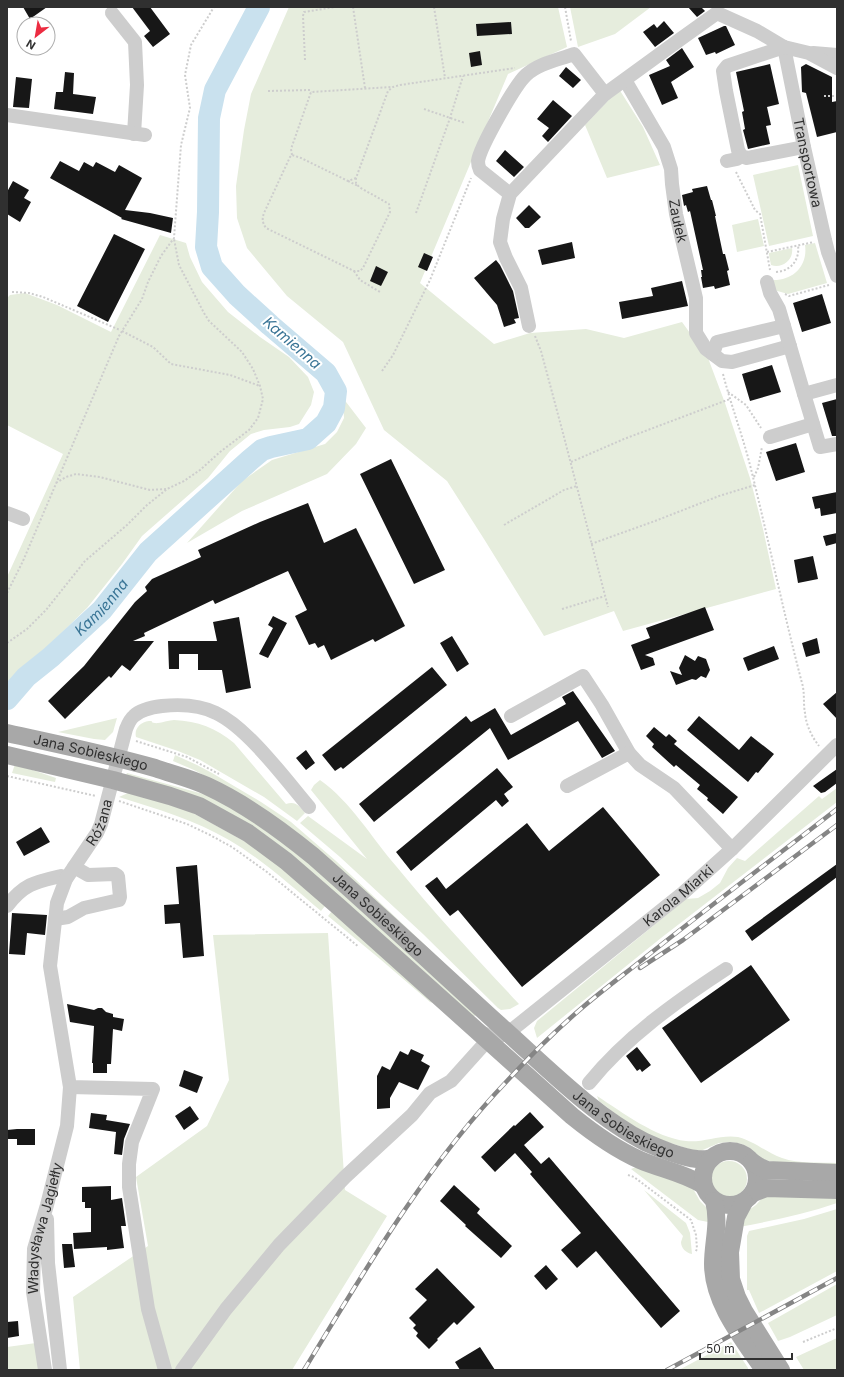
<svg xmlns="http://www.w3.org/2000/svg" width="844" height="1377" font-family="Inter,sans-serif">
<rect width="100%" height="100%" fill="#fff"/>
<path fill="#e6eddd" d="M289 7H558L567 47 508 74 420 283 494 344 530 333 586 329 624 338 682 322 708 358 725 403 750 478 763 529 776 589 623 631 614 611 544 636 484 539 447 481 384 430 343 342 287 296 247 248 237 218 236 186 244 130 251 94Z
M570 7H651L615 34 578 47Z
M619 89 643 127 660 165 607 178 585 125Z
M798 165 813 236 769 246 753 175Z
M758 219 764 246 737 252 732 225Z
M160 235 186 243 190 257 202 282 228 312 260 337 289 357 308 377 314 392 311 405 299 424 290 427 264 430 251 434 230 451 208 478 142 536 122 564 87 608 38 656 7 685V577L63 454 7 425V298L10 295 25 293 57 305 111 332Z
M815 243 827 283 788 294 774 290 772 283 774 280C794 280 808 265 805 245Z
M792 248C794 260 782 269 771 265L769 255V253Z
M343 398 366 428 356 444 327 474 242 511 187 543 242 481 272 460 325 444 337 432 344 418Z
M117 718 113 732 105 740 94 739 58 732Z
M174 720C198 721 216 728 234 743L286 804C296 801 299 806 305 813L297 821 264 797 200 760 178 751 136 737C134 729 140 722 149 721 155 721 149 722 155 723 157 724 170 720 174 720Z
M175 755 197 765 212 773 261 802 291 822 336 861 458 976 209 778 194 770 173 761Z
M15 764 56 778 55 782 12 773Z
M127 773 214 797 279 837 477 1013 472 1019 310 873 126 775Z
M320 780C351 802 371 837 396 866 435 914 477 959 519 1004L510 1009 501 1010 498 1008 423 934 340 857 300 823 308 816 367 859 311 790 314 785Z
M837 788V802L661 938 537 1038 534 1028 537 1021 686 899 698 898 710 891 720 883 728 868 737 858 745 861 819 796 822 799Z
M128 793 182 807 266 853 325 906 321 911C291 886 263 860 229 840 195 820 157 809 119 797Z
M332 911 433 1003 430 1002 380 959 328 916Z
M328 933 345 1190 387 1216 292 1370H80L73 1297 148 1246 136 1177 207 1126 229 1080 213 935Z
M597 1096C622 1112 656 1138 686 1141 703 1143 721 1134 738 1137 754 1141 767 1153 782 1158 799 1164 820 1162 837 1163V1169L802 1168 760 1159 750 1148 742 1144 731 1142 719 1143 698 1152 652 1137 621 1118 599 1101Z
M711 1179a18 18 0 1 1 36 0a18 18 0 1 1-36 0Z
M639 1166 692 1187 700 1201 708 1209 713 1223 698 1220 631 1169Z
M644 1190 686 1223 690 1233 692 1254C686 1253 681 1248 681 1242L683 1236Z
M837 1194V1203C805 1214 772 1221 739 1227L746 1212 756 1205 764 1196Z
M837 1209V1271L759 1313 749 1290H747V1236L749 1231 804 1219Z
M837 1284V1315L790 1337 778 1341 768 1323Z
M837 1338V1370H804L796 1357Z
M731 1342 748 1368V1370H679Z
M36 1343 41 1370H7V1347Z"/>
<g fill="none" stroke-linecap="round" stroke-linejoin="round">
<path stroke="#c9e1ee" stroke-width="22" id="s1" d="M7 699 26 677 51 657 102 610 148 552 250 460 262 450 271 447 308 439 326 423 334 408 336 391 326 373 270 325 237 295 212 267 206 247 208 212 209 118 215 90 259 7"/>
</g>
<path fill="#171717" d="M23 7H47L30 19Z
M132 7H150L170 34 153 47 144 36 150 31Z
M688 7H701L705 11 697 17Z
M664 21 674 33 655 47 643 32 654 24 657 28Z
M511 22 512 34 477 36 476 24Z
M724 26H726L735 45 716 54 715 52 706 55 698 38Z
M682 48 694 67 671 82 678 98 662 105 649 75 670 66 666 60Z
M480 51 482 65 471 67 469 53Z
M770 64 779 104 767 107 771 125 766 126 770 144 748 149 743 130 745 129 742 112 744 111 736 72Z
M806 64 832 77V102L837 101V132L817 137 806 93 802 92 801 67Z
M566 67 581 80 573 88 559 76Z
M65 72 74 73 73 94 96 97 93 114 54 109 56 92H63Z
M16 77 32 79 29 108 13 107Z
M553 100 572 116 548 142 542 136 549 128 537 119Z
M505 150 524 167 514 177 496 161Z
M60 161 79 171 84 162 93 167 96 162 115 172 119 165 142 178 125 210 150 213 173 218 171 233 121 219 122 218 50 178Z
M13 181 29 190 24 198 31 202 20 222 7 214V192Z
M707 186 711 200H712L716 216H715L723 254H725L729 270 727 271 730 285 715 289 714 286 703 288 701 277H702L701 270H703L690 211 688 212 686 205 684 206 682 195 693 192 692 189Z
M529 205 541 217 529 228H525L516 218Z
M114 234 145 249 108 322 77 306Z
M572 242 575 258 542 265 538 250Z
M424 253 433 257 427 271 418 267Z
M496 260 500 265 513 291 519 318 514 319 516 323 504 327 497 305 474 278Z
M376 266 388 272 381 286 370 281Z
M682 281 688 306 622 319 619 302 653 296 651 288Z
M822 294 831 323 802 332 793 303Z
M772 365 781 392 750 401 742 374Z
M837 399V436H832L822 403Z
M796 443 805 472 776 481 766 452Z
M391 459 445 570 414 584 360 474Z
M837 492V513L821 516 820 508 815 509 812 497Z
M308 503 324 543 356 528 405 626 375 642 373 639 331 660 324 645 318 648 315 643 309 645 295 616 307 610 288 571 215 604 213 600 144 633 145 636 133 641H154L130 671 122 665 111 678 109 676 65 719 48 701 84 666 135 602 147 591 145 587 152 579 201 557 198 550 260 522Z
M837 533V543L826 546 823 536Z
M813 556 818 579 798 583 794 560Z
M705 607 714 630 645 655 653 658 655 665 641 670 631 645 650 638 646 628Z
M273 616 287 623 268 658 259 654 273 628 268 625Z
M239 617 251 688 226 693 222 670H198V654H179V669H169L168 641H217L213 622Z
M452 636 469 664 457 672 440 643Z
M817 638 820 653 806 657 802 643Z
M774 646 779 659 748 671 743 658Z
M685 655 695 661 698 656 706 659 710 670 706 678 701 676 696 680 692 679 676 685 670 671 682 675 679 668Z
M432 667 447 685 343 769 341 767 335 771 322 755Z
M573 691 615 751 602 758 578 721 508 760 490 728 374 822 359 804 466 716 471 722 495 708 511 735 566 704 562 697Z
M837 692V719L823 704Z
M699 716 739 750 751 736 774 754 758 773 756 772 748 782 687 730Z
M654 727 666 737 669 734 677 741 674 744 738 797 723 814 707 800 708 798 697 789 700 785 676 765 674 767 652 747 654 744 646 736Z
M306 750 315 763 306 770 296 758Z
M497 768 513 787 504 794 509 801 502 807 496 800 411 871 396 852Z
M837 769V783L825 792 821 793 813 786Z
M603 807 660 875 522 987 458 910 450 916 425 886 437 877 446 889 527 823 549 851Z
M41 827 50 842 24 856 16 842Z
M837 864V877L752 941 745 931Z
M197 865 204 956 183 958 180 923 165 924 164 905 179 904 176 867Z
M12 913 47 915 45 935 27 933 25 955 9 954Z
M751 965 790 1020 701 1083 662 1028Z
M67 1004 94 1010 98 1008H102L106 1012 113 1014V1017L124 1019 122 1031 113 1029 111 1064H107V1073H93V1063H92L94 1026 70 1022Z
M637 1047 651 1065 642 1072 640 1069 637 1071 626 1056Z
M411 1049 424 1055 421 1061 430 1066 418 1090 399 1082 390 1098V1108L377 1109V1076L382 1066 390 1070 400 1051 408 1055Z
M184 1070 203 1077 197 1093 179 1086Z
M190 1106 199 1119 184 1130 175 1116Z
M530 1112 544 1127 524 1145 541 1164 549 1157 680 1311 661 1328 596 1251 577 1268 561 1250 581 1233 530 1174 532 1172 515 1153 495 1172 481 1157 514 1125 515 1126Z
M91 1113 107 1115 106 1120 130 1124 124 1139 122 1155 114 1154 116 1132 89 1128Z
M17 1129H35V1145H17V1139H7V1130Z
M454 1185 480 1209 477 1213 512 1246 501 1258 465 1226 466 1225 440 1201Z
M111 1186V1200L122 1198 126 1226H121L124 1248 107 1250V1247L74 1249 73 1233 91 1232V1208H85V1202H82V1187Z
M62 1244H72L75 1267 64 1268Z
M546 1265 558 1279 546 1290 534 1276Z
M437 1268 475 1307 457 1325 454 1322 437 1339 438 1340 429 1349 416 1336 418 1333 413 1328 416 1325 409 1318 427 1300 415 1289Z
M18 1321 19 1336 7 1338V1322Z
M480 1347 495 1370H460L455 1362Z"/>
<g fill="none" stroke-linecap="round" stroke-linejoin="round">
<path stroke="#cdcdcd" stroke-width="2" stroke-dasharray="2 2" stroke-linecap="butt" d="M353 7 365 88
M434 7 445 78
M565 7 571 41
M305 60 303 16 304 12 335 7
M268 91 310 90 311 92
M824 96H837
M424 109 465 123
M292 155 291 149 311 92 392 87
M736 172 755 210 760 214 770 270
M356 178 348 181 301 158 292 155 290 157 264 213C262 219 262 222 266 228L354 271H360L363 268 390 212 389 204 359 187 356 183V178L388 91 393 87 400 85 515 68
M348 181 358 186
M416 213 450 118 463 76
M767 252 814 242
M354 271 360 280 380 292
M776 272C791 271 800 260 798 245
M12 292 29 293 43 297 120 330
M785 294 789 296 829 285
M122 331 153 347 171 364 230 375 260 386
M535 336 541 351 564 437 608 607
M382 371 393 355 430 280 471 178
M723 374C731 405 742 434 750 465 768 537 783 611 802 683 805 693 803 703 805 713 806 725 812 737 819 746
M728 392 746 405 761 428
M571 462 624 439 730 399
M754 477 758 468 762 447
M56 483 66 477 76 474 100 477 150 490 166 489
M504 525 564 490 577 486
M591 544 655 521 719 496 755 485
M7 593 23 561 119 336 142 299 148 282 161 256 174 238 181 145 190 108 185 75 191 45 214 7
M562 609 605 596
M7 643 27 629 46 610 85 561 127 525 147 505 167 489 184 481 200 470 220 452 249 430 258 418 263 399 260 386 253 369 242 352 209 321 204 313 179 265 174 239
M136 741 187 757 219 774
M7 776 96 796
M119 801 187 824 210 835 232 847 267 872 359 947
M628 1175 634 1177 691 1220 696 1235 697 1249 695 1253
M803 1342 837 1328"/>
<g stroke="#cdcdcd" stroke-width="14">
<path d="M112 13 135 42 137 85 134 134"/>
<path id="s2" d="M784 47 804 147 825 240 828 252 837 276"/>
<path d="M784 47 727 66 723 71 726 91 738 150 741 156 747 158 804 147"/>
<path d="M813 53 837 55"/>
<path id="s3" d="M625 80 664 147 671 169 672 184 676 214 696 298V333L706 349 722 361 732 362 790 346"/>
<path d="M7 115 145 135"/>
<path d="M727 161 737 159 741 156"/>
<path d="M510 194 480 170C479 168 478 164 478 161 480 147 515 85 526 75 539 63 558 60 574 54L605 94"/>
<path d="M767 282 770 293 779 309 804 394 837 385"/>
<path d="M529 326 521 288 506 258 500 242 503 219 510 194 605 94 682 38 717 13 757 31 784 47 809 53 837 68"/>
<path d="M713 354 717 342 784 326"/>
<path d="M804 394 820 447 837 444"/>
<path d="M770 437 813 424"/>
<path d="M7 513 23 519"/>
<path d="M511 716 583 676 602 705 629 753 640 765 674 788 732 849"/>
<path d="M567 786 629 753"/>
<path d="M7 906C24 884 35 882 61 876L66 879"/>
<path d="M55 919 68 917 84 908 119 900 120 897 118 876 115 874 88 875 74 867"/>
<path id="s4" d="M480 1032C493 1037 495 1039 508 1033L683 893 732 849 837 745"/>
<path d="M589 1083C626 1037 677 1001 726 969"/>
<path d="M47 1219 48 1263 60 1370"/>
<path id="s5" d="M45 1370 33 1292 34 1249 47 1205 67 1126 70 1087"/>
<path id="s6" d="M165 1370 148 1309 129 1187V1164L132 1142 153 1089 70 1087 50 966 57 903 66 879 97 833 101 824 126 729C128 724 130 719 134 716 140 710 154 707 162 706 181 704 200 705 216 713 248 728 286 780 309 807"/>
<path d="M182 1370 226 1309 279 1245 345 1177 412 1115 430 1093 451 1081 487 1041"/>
</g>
<g stroke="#a8a8a8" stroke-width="18">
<path id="s7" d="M7 733C56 744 106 754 155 768 172 774 190 778 207 786 246 804 280 829 313 856 379 914 443 974 508 1033 549 1070 596 1117 645 1142 658 1148 683 1158 697 1159 702 1160 707 1159 712 1158"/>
<path d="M7 755 113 780 170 796 199 806 248 833 286 861 339 907 572 1116C593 1133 615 1149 640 1160 661 1169 684 1173 703 1185"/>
<circle cx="730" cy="1178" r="27"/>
<path d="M752 1162 760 1167 767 1170 837 1173"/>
<path d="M753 1193 766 1188 837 1190"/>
<path d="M714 1201C720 1223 713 1242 713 1264 713 1303 743 1339 764 1370"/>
<path d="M744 1202 736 1217 730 1252 731 1279 737 1297 744 1311 781 1370"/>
</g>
<g stroke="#858585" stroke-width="4.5">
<path id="rail" d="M640 968 683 940 837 825
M304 1370C365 1270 425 1167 507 1081 531 1055 556 1030 583 1007 604 989 626 973 647 956 710 906 774 858 837 809
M667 1370 837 1278"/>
</g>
<use href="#rail" stroke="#fff" stroke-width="3" stroke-dasharray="9" stroke-linecap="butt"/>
</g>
<g text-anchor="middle" stroke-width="4" stroke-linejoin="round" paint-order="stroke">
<g font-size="14" fill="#303030" stroke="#fff">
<text dy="5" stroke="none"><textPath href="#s2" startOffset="118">Transportowa</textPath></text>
<text dy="5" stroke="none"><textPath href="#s3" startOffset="153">Zaułek</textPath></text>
<text dy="5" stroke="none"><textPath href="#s7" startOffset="86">Jana Sobieskiego</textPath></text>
<text dy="5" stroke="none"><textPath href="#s6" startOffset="650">Różana</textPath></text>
<text dy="5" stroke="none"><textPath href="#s4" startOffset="248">Karola Miarki</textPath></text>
<text dy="5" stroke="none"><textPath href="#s7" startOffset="422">Jana Sobieskiego</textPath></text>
<text dy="5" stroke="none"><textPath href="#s7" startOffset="746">Jana Sobieskiego</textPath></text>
<text dy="5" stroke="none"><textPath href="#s5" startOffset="144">Władysława Jagiełły</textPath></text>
</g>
<g font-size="15" font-style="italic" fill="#3a7596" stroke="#fff">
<text transform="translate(292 343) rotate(41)" y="5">Kamienna</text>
<text dy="5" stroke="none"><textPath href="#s1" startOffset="132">Kamienna</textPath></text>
</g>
</g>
<rect width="844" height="1377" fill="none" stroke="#303030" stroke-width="16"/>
<g transform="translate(36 36) rotate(211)"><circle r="19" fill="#ffffff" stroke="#acacac"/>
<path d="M0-3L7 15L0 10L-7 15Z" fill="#ec2c41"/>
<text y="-6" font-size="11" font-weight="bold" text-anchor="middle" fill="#303030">N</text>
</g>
<path d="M700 1353v6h92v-6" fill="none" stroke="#303030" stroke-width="2"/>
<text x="706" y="1353" font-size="12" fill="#303030" stroke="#ffffff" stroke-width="3" paint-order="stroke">50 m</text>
</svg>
